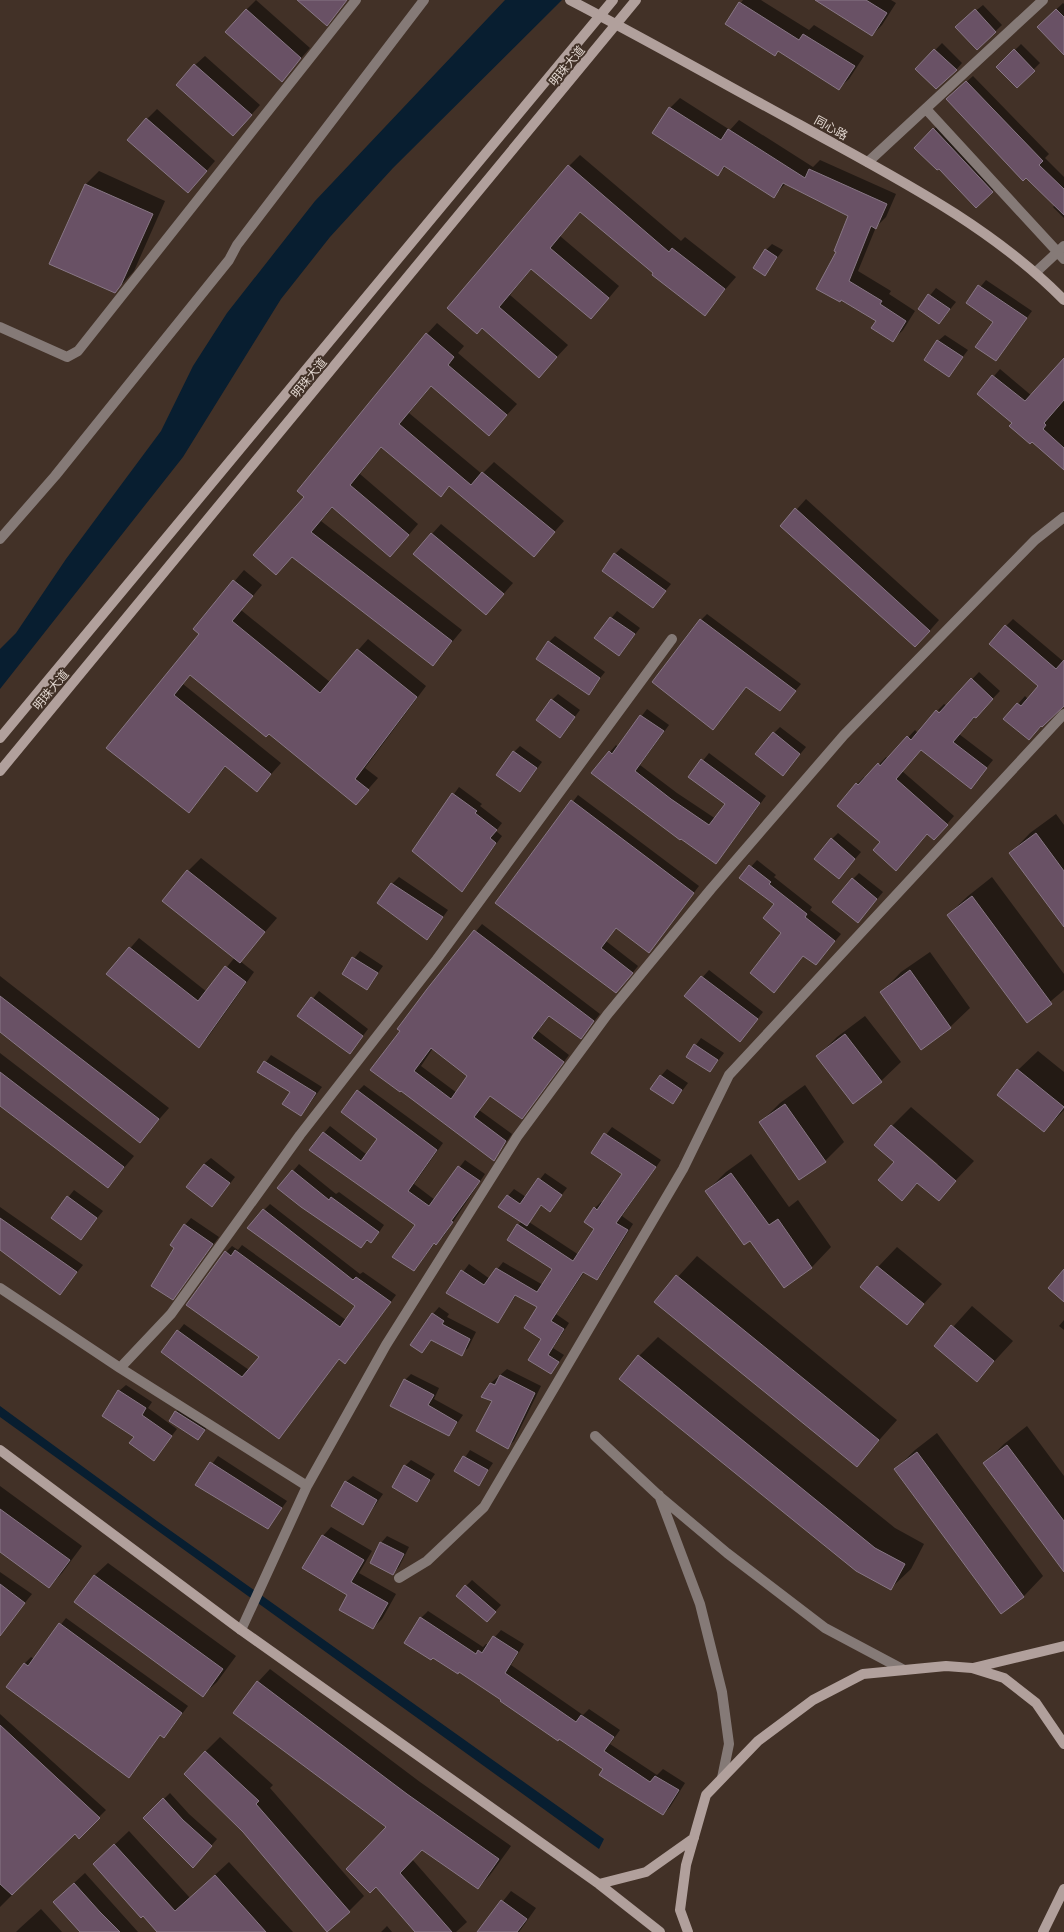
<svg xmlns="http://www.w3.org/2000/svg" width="1064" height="1932" font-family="'Noto Serif','Noto Sans SC',serif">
<rect width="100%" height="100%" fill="#423127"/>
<path fill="#081e30" d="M505 0H562L393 168 330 237 281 299 183 457 0 689V649L16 633 66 559 161 431 193 366 227 313 315 201Z
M0 1406 157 1521 604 1839 599 1849 0 1417Z"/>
<path fill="#0007" fill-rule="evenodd" d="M256 0 310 48 282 80 246 10Z
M743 0H761L809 30 814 25 864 56 849 79 839 88 779 50 775 54 727 23Z
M818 0H891L896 3 882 25 872 35Z
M1063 3 1064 4V53L1038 27Z
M983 5 1002 25 977 49 963 21Z
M942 43 962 63 956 70 917 69Z
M1021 44 1040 63 1017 86 998 67Z
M205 56 260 105 243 124 195 65Z
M973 76 1049 154 1045 158 1064 177V218L1053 207 1055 205 954 93Z
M680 98 730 130 739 120 813 167 820 160 896 194 886 217 876 227 858 271 891 291 889 294 915 311 903 330 893 340 878 320 842 299 838 252 849 215 786 183 774 196 726 166 718 174 670 108Z
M157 109 215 161 198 181 147 119Z
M940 123 998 185 976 207 939 167 916 148Z
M580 155 681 241 685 237 736 277 704 314 581 211 560 236 619 286 602 306 532 268 510 295 568 345 539 376 482 326 569 166Z
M99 171 165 201 134 271 115 292 51 263 86 184Z
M772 244 783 250 765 274 766 250Z
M986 280 1032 311 996 360 994 321 968 302Z
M936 288 956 302 939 323 919 309Z
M437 323 464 346 458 353 517 404 489 434 432 385 409 413 482 474 494 462 564 521 534 555 450 485 441 495 382 446 360 474 418 524 401 544 333 507 321 521 462 630 433 665 293 556 306 496 427 334Z
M945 335 968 350 949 375 938 341Z
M1064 360V469L1014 423 979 394 1000 369 1032 396Z
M806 499 939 620 925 636 782 526Z
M441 524 513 583 486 614 432 534Z
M621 548 671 584 653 606 615 554Z
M244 570 262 585 241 610 330 682 368 639 426 686 365 768 378 778 356 803 269 732 191 674 183 684 281 763 257 790 227 765 189 811 108 747 201 634 194 629Z
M617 611 640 628 619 655 596 638Z
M707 614 801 684 780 709 747 686 713 729 701 620Z
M1013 619 1064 662V703L1029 739 1018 704 1025 696 1028 699 1039 686 1006 626Z
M555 636 605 672 588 693 549 642Z
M979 672 1000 691 959 734 993 760 971 787 922 749 902 771 954 816 941 831 881 842 857 784 864 777 866 778 886 757 888 759 915 730 918 733 945 716 938 710 944 704 947 706Z
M558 694 580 710 560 736 552 700Z
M647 709 669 725 640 765 677 793 716 819 727 804 690 777 709 753 766 796 716 863 593 773 610 752 616 745 618 747Z
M780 727 806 747 783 775 774 733Z
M520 746 542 762 520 791 514 752Z
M459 787 482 804 480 806 502 823 496 831 502 836 462 890 413 851Z
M578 795 699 886 649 951 617 927 606 941 638 966 623 985 496 903Z
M1056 814 1064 825V926L1011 853 1030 833Z
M838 833 861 852 845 871 832 839Z
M201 858 277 918 240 961 254 972 208 1037 199 1046 108 974 139 938 207 992 235 957 188 871Z
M757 860 776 875 774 877 812 907 810 910 841 934 822 957 783 933 776 904 741 878Z
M859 873 883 892 864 915 853 879Z
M399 877 448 910 427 939 392 884Z
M992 877 1064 974V990L1027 1021 948 915 968 896Z
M482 924 600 1014 581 1037 550 1015 538 1031 569 1055 522 1117 490 1095 479 1110 512 1134 494 1160 401 1089V1031L428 989ZM433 1048 469 1075 457 1093 421 1066Z
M360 951 383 966 367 988 343 973Z
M930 952 970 1008 950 1027 882 992 901 972Z
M709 970 763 1012 740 1041 686 996Z
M0 976 169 1108 140 1141 0 1030Z
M319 991 368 1029 350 1053 299 1016Z
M865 1016 901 1062 881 1081 818 1056 837 1037Z
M701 1038 724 1053 710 1071 688 1056Z
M1038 1051 1064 1072V1110L1044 1131 1018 1070Z
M0 1053 134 1156 108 1187 0 1104Z
M271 1055 322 1087 301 1115 292 1091 259 1072Z
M667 1069 688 1083 673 1103 661 1076Z
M364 1085 443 1143 414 1184 435 1200 465 1160 485 1174 443 1237 435 1243 414 1270 417 1225 324 1133 330 1126 367 1155 379 1138 358 1091Z
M805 1085 844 1142 825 1161 761 1122 780 1103Z
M911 1107 974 1161 938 1199 919 1182 902 1199 892 1126ZM908 1139 938 1164 936 1166 907 1141Z
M612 1127 661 1160 622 1216 633 1224 603 1272 597 1279 585 1271 556 1314 569 1323 553 1348 564 1355 551 1373 539 1307 517 1294 498 1321 448 1292 469 1264 490 1279 503 1262 543 1285 554 1269 518 1225 522 1221 508 1196 514 1189 526 1197 545 1173 567 1188 550 1210 542 1204 529 1222 579 1255 596 1229 595 1208 601 1202 603 1203 624 1174 592 1153Z
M751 1154 789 1207 798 1200 831 1247 812 1267 785 1286 751 1239 707 1191 726 1172Z
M211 1158 235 1177 218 1199 204 1164Z
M299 1164 336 1194 339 1192 384 1225 377 1235 361 1246 279 1188Z
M74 1190 103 1211 81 1238 52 1218Z
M270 1204 360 1274 363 1272 396 1295 351 1356 345 1363 340 1358 279 1437 162 1352 184 1324 249 1370 260 1356 226 1252 232 1246 238 1250 242 1245 346 1320 357 1306 264 1210Z
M0 1207 83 1265 60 1293 0 1248Z
M191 1218 219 1237 173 1298 175 1248 185 1225Z
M897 1247 942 1284 906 1323 878 1267Z
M697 1256 897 1420 857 1465 656 1301Z
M972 1306 1013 1341 977 1380 936 1346Z
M439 1307 449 1314 447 1317 476 1332 468 1348 461 1354 432 1339 422 1352 433 1314Z
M1064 1320V1330L1059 1326Z
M658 1337 895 1528 924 1544 911 1569 891 1588 639 1356Z
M507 1369 541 1386 514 1441 508 1447 491 1383Z
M411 1374 439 1388 434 1399 463 1415 449 1435 405 1380Z
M126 1385 152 1402 148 1408 177 1429 154 1459 135 1436 119 1391Z
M183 1405 210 1423 198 1439 176 1412Z
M1027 1426 1064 1476V1570L985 1463 1004 1444Z
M937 1433 1043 1576 1024 1596 1001 1612 895 1470 915 1450Z
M470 1450 493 1463 479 1484 456 1471Z
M218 1456 287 1501 268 1527 197 1484Z
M411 1460 435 1474 417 1500 405 1466Z
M353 1476 383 1494 363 1523 346 1482Z
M0 1486 82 1546 62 1573 49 1587 0 1550Z
M331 1527 372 1551 359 1573 396 1594 382 1619 373 1628 349 1595 323 1536Z
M387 1536 409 1547 399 1567 393 1573 381 1543Z
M108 1563 236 1656 217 1682 203 1695 94 1576Z
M0 1572 32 1594 7 1625 0 1619Z
M472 1580 501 1605 493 1614 466 1586Z
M428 1611 483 1647 486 1644 488 1645 501 1630 524 1644 511 1665 583 1715 589 1709 620 1730 610 1744 657 1775 663 1769 685 1783 670 1807 663 1814 605 1769 421 1618Z
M66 1618 188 1706 170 1730 164 1736 161 1734 129 1776 7 1687 25 1663 31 1657 34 1659Z
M270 1669 420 1782 511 1846 490 1875 478 1888 422 1849 412 1859 467 1922 456 1932H417L376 1885 388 1827 258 1682Z
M0 1714 106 1810 79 1837 75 1832 0 1907Z
M220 1737 273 1785 270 1788 364 1896 349 1911 205 1752Z
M170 1793 189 1814 217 1839 199 1860 145 1818Z
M129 1831 190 1898 229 1862 293 1932H158L109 1850Z
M85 1873 138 1932H82L64 1892Z
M511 1891 536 1908 519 1932H479Z
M41 1909 62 1932H16L20 1928Z
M387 1926 392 1932H381Z"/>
<path fill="#695165" stroke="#887785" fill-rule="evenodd" d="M297 0H347L327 26Z
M815 0H866L887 13 872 36Z
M739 2 799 40 803 34 855 66 839 90 778 51 775 56 725 24Z
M246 9 301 58 282 82 225 32Z
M975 9 996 32 977 50 955 27Z
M1056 9 1064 17V55L1037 27Z
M934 49 957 70 936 89 915 69Z
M1014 49 1035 71 1017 88 996 67Z
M194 64 252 115 233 136 176 85Z
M966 81 1043 161 1039 165 1064 189V215L1026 178 1023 181 946 99Z
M669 107 721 140 728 129 805 178 809 169 887 204 876 229 871 226 849 281 882 301 880 304 906 321 893 342 871 328 876 321 841 300 840 302 816 289 836 252 834 251 848 216 783 183 774 198 724 166 718 176 652 133Z
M146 118 207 171 188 193 127 140Z
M933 128 993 192 976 208 939 169 937 170 914 148Z
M568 165 669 252 672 248 725 289 705 316 652 275 653 273 580 212 550 248 609 298 591 319 531 269 499 307 557 357 539 378 482 328 477 334 447 308Z
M85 184 153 214 121 285 115 293 49 264Z
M765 249 777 257 765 276 753 268Z
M978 285 1027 318 996 361 975 347 993 322 966 303Z
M928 294 950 309 939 324 918 309Z
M426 333 454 357 448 365 507 415 489 436 431 386 399 424 471 485 482 472 555 532 534 557 449 486 441 497 381 447 350 485 409 535 390 557 332 507 311 532 452 641 433 666 292 557 276 575 253 555 304 497 297 491Z
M937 340 963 357 949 377 924 360Z
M1064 358V400L1044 423 1046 425 1043 429 1064 448V470L1032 442 1030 444 1009 426 1012 423 977 394 992 375 1025 401Z
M795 508 930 631 915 647 780 526Z
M431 533 504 594 486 615 413 554Z
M614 553 666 591 653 608 602 571Z
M233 580 253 596 232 621 320 693 357 649 417 697 355 779 369 790 356 805 269 734 266 737 190 675 174 695 271 774 257 792 225 766 189 813 106 748 199 634 193 629Z
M610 617 635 634 619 656 594 638Z
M700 619 796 691 780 711 746 687 713 730 652 682Z
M1005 625 1056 669 1064 660V706L1042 727 1041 726 1029 740 1003 719 1017 703 1021 706 1038 686 989 644Z
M548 641 600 678 589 695 536 659Z
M971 678 993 699 976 718 974 717 953 742 987 768 971 789 921 750 896 779 948 825 934 840 927 834 896 871 873 850 880 842 837 806 856 783 858 785 878 763 880 766 907 736 911 740 936 710 939 713Z
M551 699 575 717 560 738 536 720Z
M640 715 664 731 635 771 671 799 709 825 725 804 688 777 701 759 760 803 716 864 681 839 680 840 591 773 609 751 612 754Z
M773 732 800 754 783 776 755 754Z
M513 751 537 768 520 792 496 775Z
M452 793 477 811 475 813 497 830 490 838 496 843 462 892 412 851Z
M571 800 694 893 649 953 616 928 601 948 633 973 616 993 495 903Z
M1036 833 1064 871V927L1009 853Z
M831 838 855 859 839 879 814 859Z
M749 865 771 882 769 884 807 914 805 917 835 941 816 965 803 956 774 993 750 973 781 933 763 918 774 904 739 878Z
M187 870 265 932 240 963 162 901Z
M852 878 877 899 858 923 832 902Z
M391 883 443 917 427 940 377 903Z
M972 896 1052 1004 1027 1023 947 915Z
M474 930 594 1021 581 1039 549 1016 548 1017 532 1038 564 1062 522 1119 490 1096 474 1117 506 1141 494 1161 401 1091 400 1092 370 1070 400 1031 397 1029 427 989ZM431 1048 467 1076 451 1099 414 1071Z
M129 947 198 1001 225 966 246 982 199 1048 106 974Z
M352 957 378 973 367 990 342 974Z
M910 970 951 1028 921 1050 880 992Z
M701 976 758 1019 740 1042 684 996Z
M0 996 159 1119 140 1143 0 1032Z
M311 997 363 1036 350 1054 297 1016Z
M845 1034 882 1082 853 1104 816 1056Z
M694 1044 718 1060 710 1072 686 1057Z
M264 1061 316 1093 301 1116 282 1104 290 1092 257 1072Z
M1017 1069 1064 1107 1044 1132 997 1095Z
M0 1072 124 1167 108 1188 0 1106Z
M660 1075 682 1090 673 1104 650 1089Z
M357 1090 437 1150 408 1191 429 1206 458 1166 480 1181 451 1221 453 1222 436 1245 434 1243 414 1271 392 1257 415 1225 309 1150 323 1132 361 1161 377 1139 341 1112Z
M785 1104 826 1162 799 1180 759 1122Z
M891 1125 956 1181 939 1201 917 1183 902 1201 878 1180 894 1162 874 1145Z
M604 1133 656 1167 616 1223 628 1230 597 1280 583 1272 551 1321 564 1329 548 1355 559 1362 551 1374 528 1360 541 1339 524 1328 537 1307 515 1295 498 1323 446 1293 461 1270 484 1285 496 1268 537 1292 552 1269 507 1240 517 1224 573 1261 594 1229 584 1222 594 1207 597 1210 622 1174 591 1153Z
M204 1164 230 1183 212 1207 186 1187Z
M292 1170 329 1200 331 1197 379 1232 371 1243 367 1240 361 1248 301 1207 277 1188Z
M731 1173 769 1225 778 1219 812 1268 784 1288 750 1241 744 1245 705 1191Z
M538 1178 562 1195 550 1212 541 1205 527 1226 498 1207 507 1195 520 1204Z
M67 1196 97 1218 81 1240 51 1218Z
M263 1209 353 1280 356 1277 391 1302 345 1364 339 1359 279 1439 161 1352 177 1330 242 1377 259 1357 186 1305 225 1251 231 1256 235 1250 340 1327 355 1306 247 1228Z
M0 1218 77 1272 60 1295 0 1250Z
M184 1224 213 1244 173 1300 151 1286 174 1248 170 1245Z
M877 1266 924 1304 907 1325 860 1287Z
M1064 1269V1302L1048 1288Z
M676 1275 879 1440 857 1467 654 1302Z
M432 1313 444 1321 442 1324 470 1339 462 1356 431 1340 422 1353 410 1345Z
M951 1325 994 1361 977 1382 934 1346Z
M638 1355 875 1548 905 1564 891 1590 856 1571 619 1379Z
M500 1375 535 1393 508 1449 476 1431 492 1401 481 1397 490 1383 495 1385Z
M404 1379 434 1395 428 1405 457 1422 449 1436 390 1406Z
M118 1390 146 1408 142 1415 172 1436 154 1461 129 1443 134 1437 102 1416Z
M175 1411 205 1430 198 1440 169 1421Z
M1007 1445 1064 1521V1572L983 1463Z
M917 1452 1024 1597 1001 1614 894 1469Z
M463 1456 488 1470 479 1486 454 1471Z
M210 1462 282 1508 268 1529 195 1485Z
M404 1465 430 1480 417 1502 392 1487Z
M345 1481 377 1500 363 1525 331 1506Z
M0 1509 70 1560 49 1588 0 1552Z
M322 1535 364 1560 351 1582 388 1603 373 1629 339 1610 347 1595 302 1568Z
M380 1542 404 1554 393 1575 370 1563Z
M94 1575 223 1669 203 1697 74 1602Z
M0 1584 25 1603 0 1636Z
M465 1585 496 1612 487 1622 456 1596Z
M420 1617 476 1654 478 1650 482 1653 493 1636 518 1652 505 1673 576 1722 581 1715 614 1737 604 1751 650 1782 655 1776 679 1790 663 1815 599 1775 603 1769 559 1739 558 1741 500 1701 501 1700 459 1672 458 1674 433 1658 431 1660 404 1643Z
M59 1623 182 1713 164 1738 160 1735 129 1778 6 1687 24 1663 28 1666Z
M257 1681 407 1794 499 1859 478 1889 422 1850 400 1873 452 1932H415L376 1887 370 1893 346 1869 386 1827 233 1713Z
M0 1725 100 1818 79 1839 75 1834 12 1895 0 1884Z
M205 1751 259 1801 256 1804 350 1912 327 1932 243 1832 184 1774Z
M163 1798 183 1820 212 1846 193 1868 143 1818Z
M114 1844 175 1911 215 1875 266 1932H157L143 1916 141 1918 93 1864Z
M74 1883 100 1912 120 1932H80L53 1902Z
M501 1900 527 1919 517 1932H477Z"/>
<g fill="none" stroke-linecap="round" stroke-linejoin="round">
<path stroke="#857a77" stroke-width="10" d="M926 109 1064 259
M868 162 1043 0
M1036 272 1064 246"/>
<path stroke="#857a77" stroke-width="10" d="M0 327 67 357 78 351 356 0
M0 539 55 476 229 260 237 245 424 0
M0 1288 120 1368 307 1486
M120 1368 171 1314 300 1135 437 959 672 639
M595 1436 658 1495 727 1553 825 1628 904 1670
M659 1495 700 1604 722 1692 729 1744 722 1778
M399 1578 427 1561 484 1507 683 1169 729 1075 1064 714
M241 1630 307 1486 386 1345 517 1137 607 1015 711 889 844 735 1035 540 1064 517"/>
<path stroke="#b1a09c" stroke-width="10" d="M570 0C647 40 723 83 800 125 892 176 989 224 1064 300
M0 738 613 0
M0 771 636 0
M0 1450 241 1630 599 1884 660 1932
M973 1668 1064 1646
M599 1884 646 1872 694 1838
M688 1932 680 1910 686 1865 706 1795 758 1741 813 1700 863 1674 946 1666 972 1668 1004 1678 1036 1703 1064 1744
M1043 1932 1064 1889"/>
</g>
<g text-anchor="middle" stroke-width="4" stroke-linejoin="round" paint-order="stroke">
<g font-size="12" fill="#e2d7d0" stroke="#423127">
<text transform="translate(567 66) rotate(-50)" y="4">明珠大道</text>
<text transform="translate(831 128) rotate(29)" y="4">同心路</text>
<text transform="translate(309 378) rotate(-50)" y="4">明珠大道</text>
<text transform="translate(51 690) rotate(-50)" y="4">明珠大道</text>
</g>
</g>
</svg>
